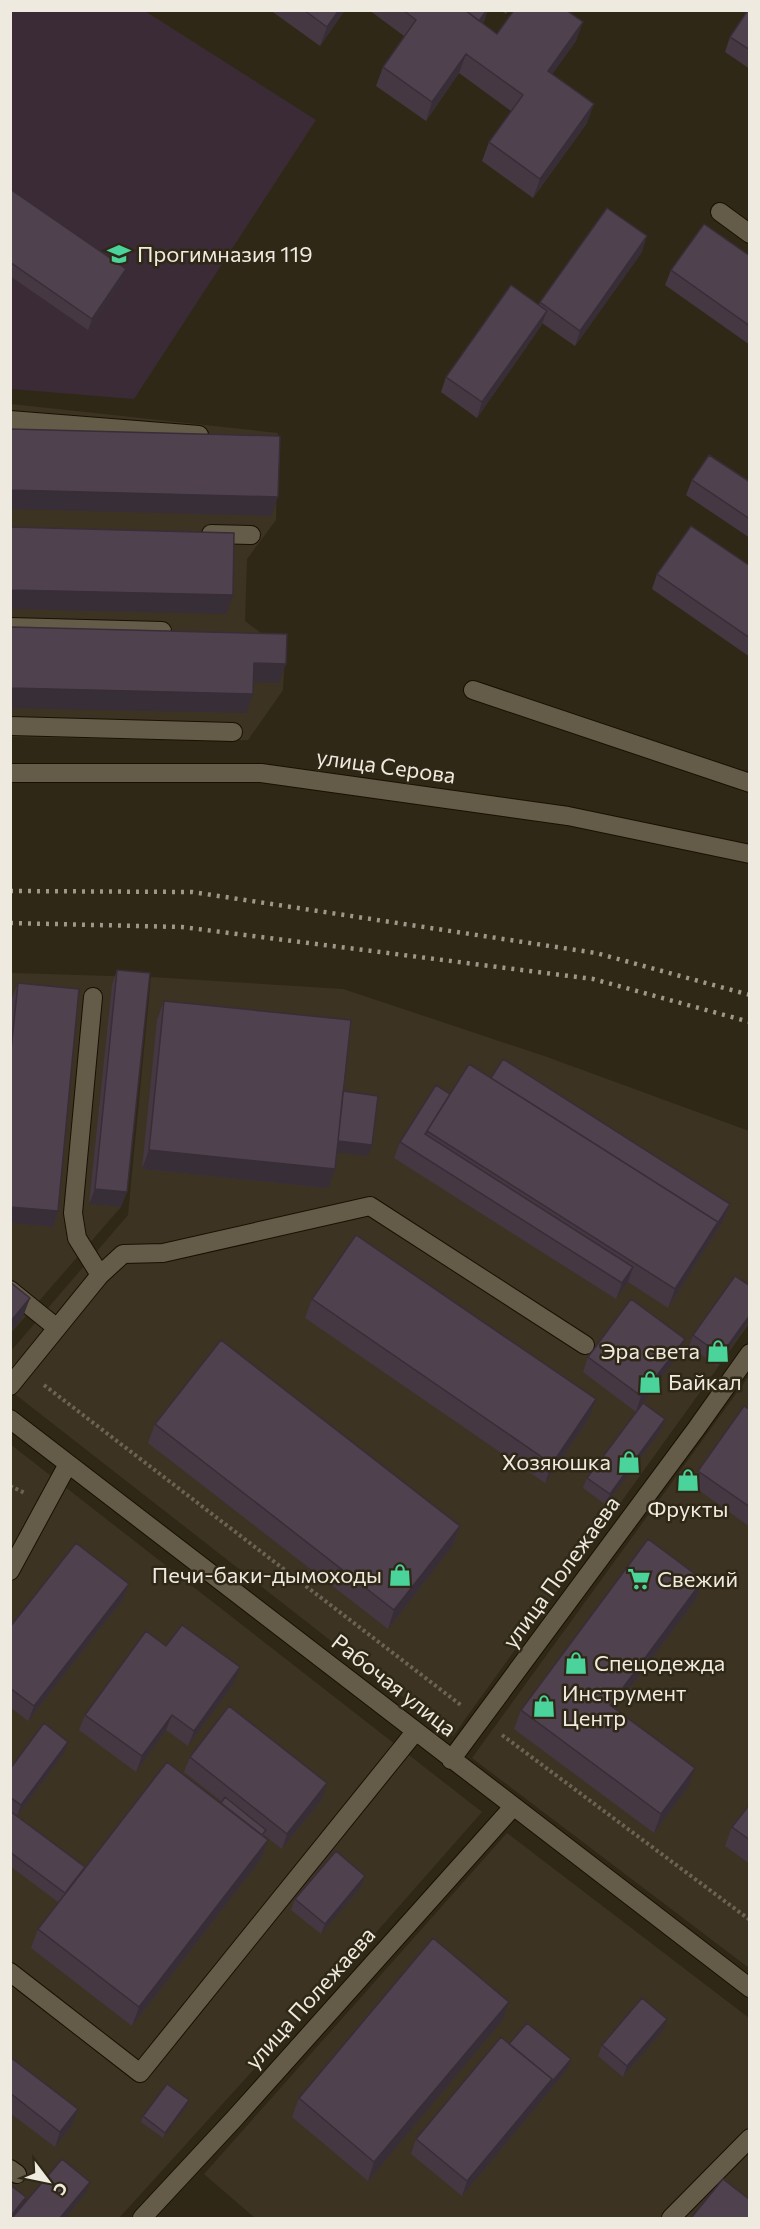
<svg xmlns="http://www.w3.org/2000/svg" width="760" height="2229" font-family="Commissioner,sans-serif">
<rect width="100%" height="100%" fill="#302817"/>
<path fill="#3d3323" d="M11 404 278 433 276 520 247 559 245 621 285 651 283 690 248 740 208 741 11 737Z
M11 973 144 977 121 1207 11 1333Z
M151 977 343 989 547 1057 749 1131V1324L453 1736 11 1391V1351L128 1215Z
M749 1376V1968L472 1758Z
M10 1444 482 1812 306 2012 119 2218H11Z
M507 1833 749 2018V2218H255L204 2174Z"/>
<path fill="#3b2b36" d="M10 11H145L316 120 134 399 11 389Z"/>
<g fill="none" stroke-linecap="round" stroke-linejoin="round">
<g stroke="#181102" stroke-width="20">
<path id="minor" d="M720 212 750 234
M10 420 199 435
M211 534 251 535
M10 627 162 631
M473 690 750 783
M10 726 233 732
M10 773H261L568 816 750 854
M93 997 73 1213 77 1238 100 1275
M10 1290 57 1328
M10 1386 100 1275 123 1254 163 1253 370 1206 585 1345
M10 1419 750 1988
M10 1571 68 1464
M451 1760 696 1429 750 1353
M10 1972 140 2073 415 1732
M10 2169 17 2174
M142 2218 235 2118 513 1807
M671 2218 750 2138"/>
</g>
<path stroke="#6b6455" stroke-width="4" stroke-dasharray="3 3" stroke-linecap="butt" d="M44 1385 462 1706
M10 1486 25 1493
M502 1735 750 1920"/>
<use href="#minor" stroke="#645c49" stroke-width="18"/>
<path stroke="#9e988a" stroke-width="4.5" stroke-dasharray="3 6" stroke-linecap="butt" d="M10 891 192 892 596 953 750 995
M10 923 182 927 593 979 750 1022"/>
</g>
<path fill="#453843" d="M270 10H345L320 46Z
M369 10H488L483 24 497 34 576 41 552 74 587 123 533 198 482 161 489 142 511 111 459 73 426 121 376 86 383 67 404 36Z
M500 10H509L506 14Z
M750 10V69L725 52 730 37Z
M10 189 122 280 88 330 10 276Z
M642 252 575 346 542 323 541 326 477 418 441 392 446 377 539 305 540 302Z
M750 256V345L665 285 671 270Z
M692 480 750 482V538L686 495Z
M750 566V657L652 589 657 574Z
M117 970 121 1207 89 1204 112 985Z
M18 983 58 1211 53 1227 10 1223V1016L12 998Z
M164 1001 343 1091 368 1156 337 1152 328 1188 142 1169 157 1020Z
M491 1078 730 1204 724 1219 668 1308 628 1282 616 1299 394 1158 400 1142 450 1094Z
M750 1286V1320L717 1366 689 1346 693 1335Z
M312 1299 589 1418 545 1483 305 1318Z
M685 1339 679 1354 636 1412 583 1372 588 1357Z
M750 1410V1527L693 1486 698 1471Z
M665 1419 661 1430 606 1505 583 1488 587 1478Z
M155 1424 460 1526 453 1545 388 1629 148 1443Z
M703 1580 696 1599 615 1708 688 1787 654 1833 514 1729 521 1710Z
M129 1584 123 1599 28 1721 10 1707V1627Z
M166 1646 234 1683 188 1746 166 1730 136 1772 79 1730 85 1715Z
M64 1753 17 1816 85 1867 221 1803 222 1802 184 1772 190 1757 322 1799 282 1849 264 1835 263 1836 268 1840 261 1859 132 2026 31 1948 38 1929 58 1902 10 1866V1769Z
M750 1804V1864L725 1846 732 1827Z
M361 1887 321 1934 291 1910 295 1899Z
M502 2021 368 2181 292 2117 299 2098Z
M663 2030 623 2077 598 2056 602 2045Z
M509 2044 571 2059 567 2070 462 2196 411 2154 416 2139Z
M10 2057 72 2125 55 2147 10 2113Z
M189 2100 187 2106 163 2138 141 2122 143 2116Z"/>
<path fill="#382e37" d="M339 10H345L320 46 327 27Z
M487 10H488L483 24H477Z
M583 22 576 41 541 90 548 71Z
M466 54 459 73 426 121 432 102Z
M594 104 587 123 533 198 540 179Z
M647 236 642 252 575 346 580 331Z
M126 269 122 280 88 330 92 319Z
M547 311 541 326 477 418 482 402Z
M10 490 278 497 271 516 10 509Z
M10 590 233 595 226 614 10 609Z
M254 663 286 664 279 683 247 682Z
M10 688 253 694 246 713 10 708Z
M336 1141 372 1145 368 1156 332 1152Z
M149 1150 335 1169 328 1188 142 1169Z
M95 1189 127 1192 121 1207 89 1204Z
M730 1204 724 1219 668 1308 675 1289Z
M10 1207 58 1211 53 1227 10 1223Z
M633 1267 628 1282 616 1299 622 1283Z
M30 1298 23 1317 10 1333V1322Z
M750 1315V1320L717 1366 721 1355Z
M685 1339 679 1354 636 1412 641 1396Z
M596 1399 589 1418 545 1483 552 1464Z
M665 1419 661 1430 606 1505 610 1494Z
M460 1526 453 1545 388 1629 394 1610Z
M703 1580 696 1599 603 1724 610 1705Z
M129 1584 123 1599 28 1721 34 1706Z
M240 1667 234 1683 188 1746 194 1731Z
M172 1715 166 1730 136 1772 142 1756Z
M68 1742 64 1753 17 1816 21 1805Z
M695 1768 688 1787 654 1833 661 1814Z
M327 1783 322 1799 282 1849 287 1834Z
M268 1840 261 1859 132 2026 139 2007Z
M365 1876 361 1887 321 1934 325 1924Z
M509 2002 502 2021 368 2181 374 2162Z
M667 2019 663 2030 623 2077 627 2066Z
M571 2059 567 2070 462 2196 467 2181 552 2079Z
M189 2100 187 2106 163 2138 165 2133Z
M78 2109 72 2125 55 2147 60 2132Z
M90 2182 86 2193 65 2218H60Z
M26 2197 20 2213 16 2218H10V2217Z"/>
<path fill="#50414e" stroke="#382e37" stroke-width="1.5" d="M304 10H339L327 27Z
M403 10H465L497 34 514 10H566L583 22 548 71 594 104 540 179 489 142 523 95 466 54 432 102 383 67 416 20Z
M465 10H487L479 21Z
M748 10H750V50L730 37Z
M10 189 126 269 92 319 10 262Z
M607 208 647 236 580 331 540 302Z
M704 224 750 256V326L671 270Z
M511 285 547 311 482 402 446 377Z
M10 429 280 436 278 497 10 490Z
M709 455 750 482V519L692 480Z
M691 526 750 566V638L657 574Z
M10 527 234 533 233 595 10 590Z
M10 627 287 634 286 664 254 663 253 694 10 688Z
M117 970 150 973 127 1192 95 1189Z
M18 983 79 989 58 1211 10 1207V1060Z
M164 1001 351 1020 335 1169 149 1150Z
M503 1059 730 1204 716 1226 718 1222 491 1078Z
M469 1064 718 1222 675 1289 427 1131Z
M436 1085 450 1094 425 1134 633 1267 622 1283 400 1142Z
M343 1091 378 1096 372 1145 338 1141Z
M356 1235 596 1399 552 1464 312 1299Z
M735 1276 750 1286V1315L721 1355 693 1335Z
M10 1282 30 1298 10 1322Z
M631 1299 685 1339 641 1396 588 1357Z
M221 1340 460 1526 394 1610 155 1424Z
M643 1403 665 1419 610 1494 587 1478Z
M744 1406 750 1410V1507L698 1471Z
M648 1539 703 1580 610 1705 695 1768 661 1814 521 1710Z
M76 1543 129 1584 34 1706 10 1688V1627Z
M182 1625 240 1667 194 1731 172 1715 142 1756 85 1715 146 1631 166 1646Z
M229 1706 327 1783 287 1834 190 1757Z
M44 1723 68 1742 21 1805 10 1797V1769Z
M167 1762 268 1840 139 2007 38 1929Z
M225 1797 266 1830 262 1835 221 1803Z
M750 1804V1840L732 1827Z
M10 1811 85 1867 65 1893 10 1852Z
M336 1851 365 1876 325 1924 295 1899Z
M433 1938 509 2002 374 2162 299 2098Z
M642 1998 667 2019 627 2066 602 2045Z
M527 2023 571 2059 550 2084 552 2079 509 2044Z
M501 2037 552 2079 467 2181 416 2139Z
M10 2057 78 2109 60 2132 10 2093Z
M167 2084 189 2100 165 2133 143 2116Z
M62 2159 90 2182 60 2218H12Z
M723 2179 750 2200V2218H691Z
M10 2185 26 2197 10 2217Z"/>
<defs>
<g id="school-bare" transform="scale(1.8)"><path d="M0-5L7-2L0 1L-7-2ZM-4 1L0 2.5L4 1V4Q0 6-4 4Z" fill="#4ad49c" stroke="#302817" stroke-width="2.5" paint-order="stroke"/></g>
<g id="shop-bare" transform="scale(1.8)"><path d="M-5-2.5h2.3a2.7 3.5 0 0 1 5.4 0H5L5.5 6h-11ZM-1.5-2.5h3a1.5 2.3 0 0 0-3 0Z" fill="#4ad49c" stroke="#302817" stroke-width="2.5" paint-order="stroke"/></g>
<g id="supermarket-bare" transform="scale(1.8)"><path d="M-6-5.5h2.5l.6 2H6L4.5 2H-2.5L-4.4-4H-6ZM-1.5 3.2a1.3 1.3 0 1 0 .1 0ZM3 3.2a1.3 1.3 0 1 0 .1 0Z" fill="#4ad49c" stroke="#302817" stroke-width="2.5" paint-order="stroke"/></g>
</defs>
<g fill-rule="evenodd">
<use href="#school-bare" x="119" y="254"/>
<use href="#shop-bare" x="718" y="1351"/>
<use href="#shop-bare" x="650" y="1382"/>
<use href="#shop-bare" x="629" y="1462"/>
<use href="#shop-bare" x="688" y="1480"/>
<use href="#shop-bare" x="400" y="1575"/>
<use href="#supermarket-bare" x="639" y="1579"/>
<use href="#shop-bare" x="576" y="1663"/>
<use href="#shop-bare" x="544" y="1706"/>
</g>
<g text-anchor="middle" stroke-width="5" stroke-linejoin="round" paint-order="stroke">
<g font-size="22" fill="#efeadf" stroke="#302817" text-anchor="start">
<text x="137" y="262">Прогимназия 119</text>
<text x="700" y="1359" text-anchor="end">Эра света</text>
<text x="668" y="1390">Байкал</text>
<text x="611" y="1470" text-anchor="end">Хозяюшка</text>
<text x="688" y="1517" text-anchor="middle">Фрукты</text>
<text x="382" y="1583" text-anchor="end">Печи-баки-дымоходы</text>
<text x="657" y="1587">Свежий</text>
<text x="594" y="1671">Спецодежда</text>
<text x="562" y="1701">Инструмент<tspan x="562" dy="25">Центр</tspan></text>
</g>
<g font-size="22" fill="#efeadf" stroke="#302817">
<text transform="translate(386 766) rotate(8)" y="8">улица Серова</text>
<text transform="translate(561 1572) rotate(-54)" y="8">улица Полежаева</text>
<text transform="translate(394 1685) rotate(38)" y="8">Рабочая улица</text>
<text transform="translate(310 1998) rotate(-48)" y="8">улица Полежаева</text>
</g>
</g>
<rect width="760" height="2229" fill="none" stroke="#efeadf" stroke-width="24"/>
<g transform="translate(48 2181) rotate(122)" stroke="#302817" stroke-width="4.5" paint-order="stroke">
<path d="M0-4.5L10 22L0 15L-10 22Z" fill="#efeadf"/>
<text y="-9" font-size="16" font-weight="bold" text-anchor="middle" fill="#efeadf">С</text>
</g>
</svg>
